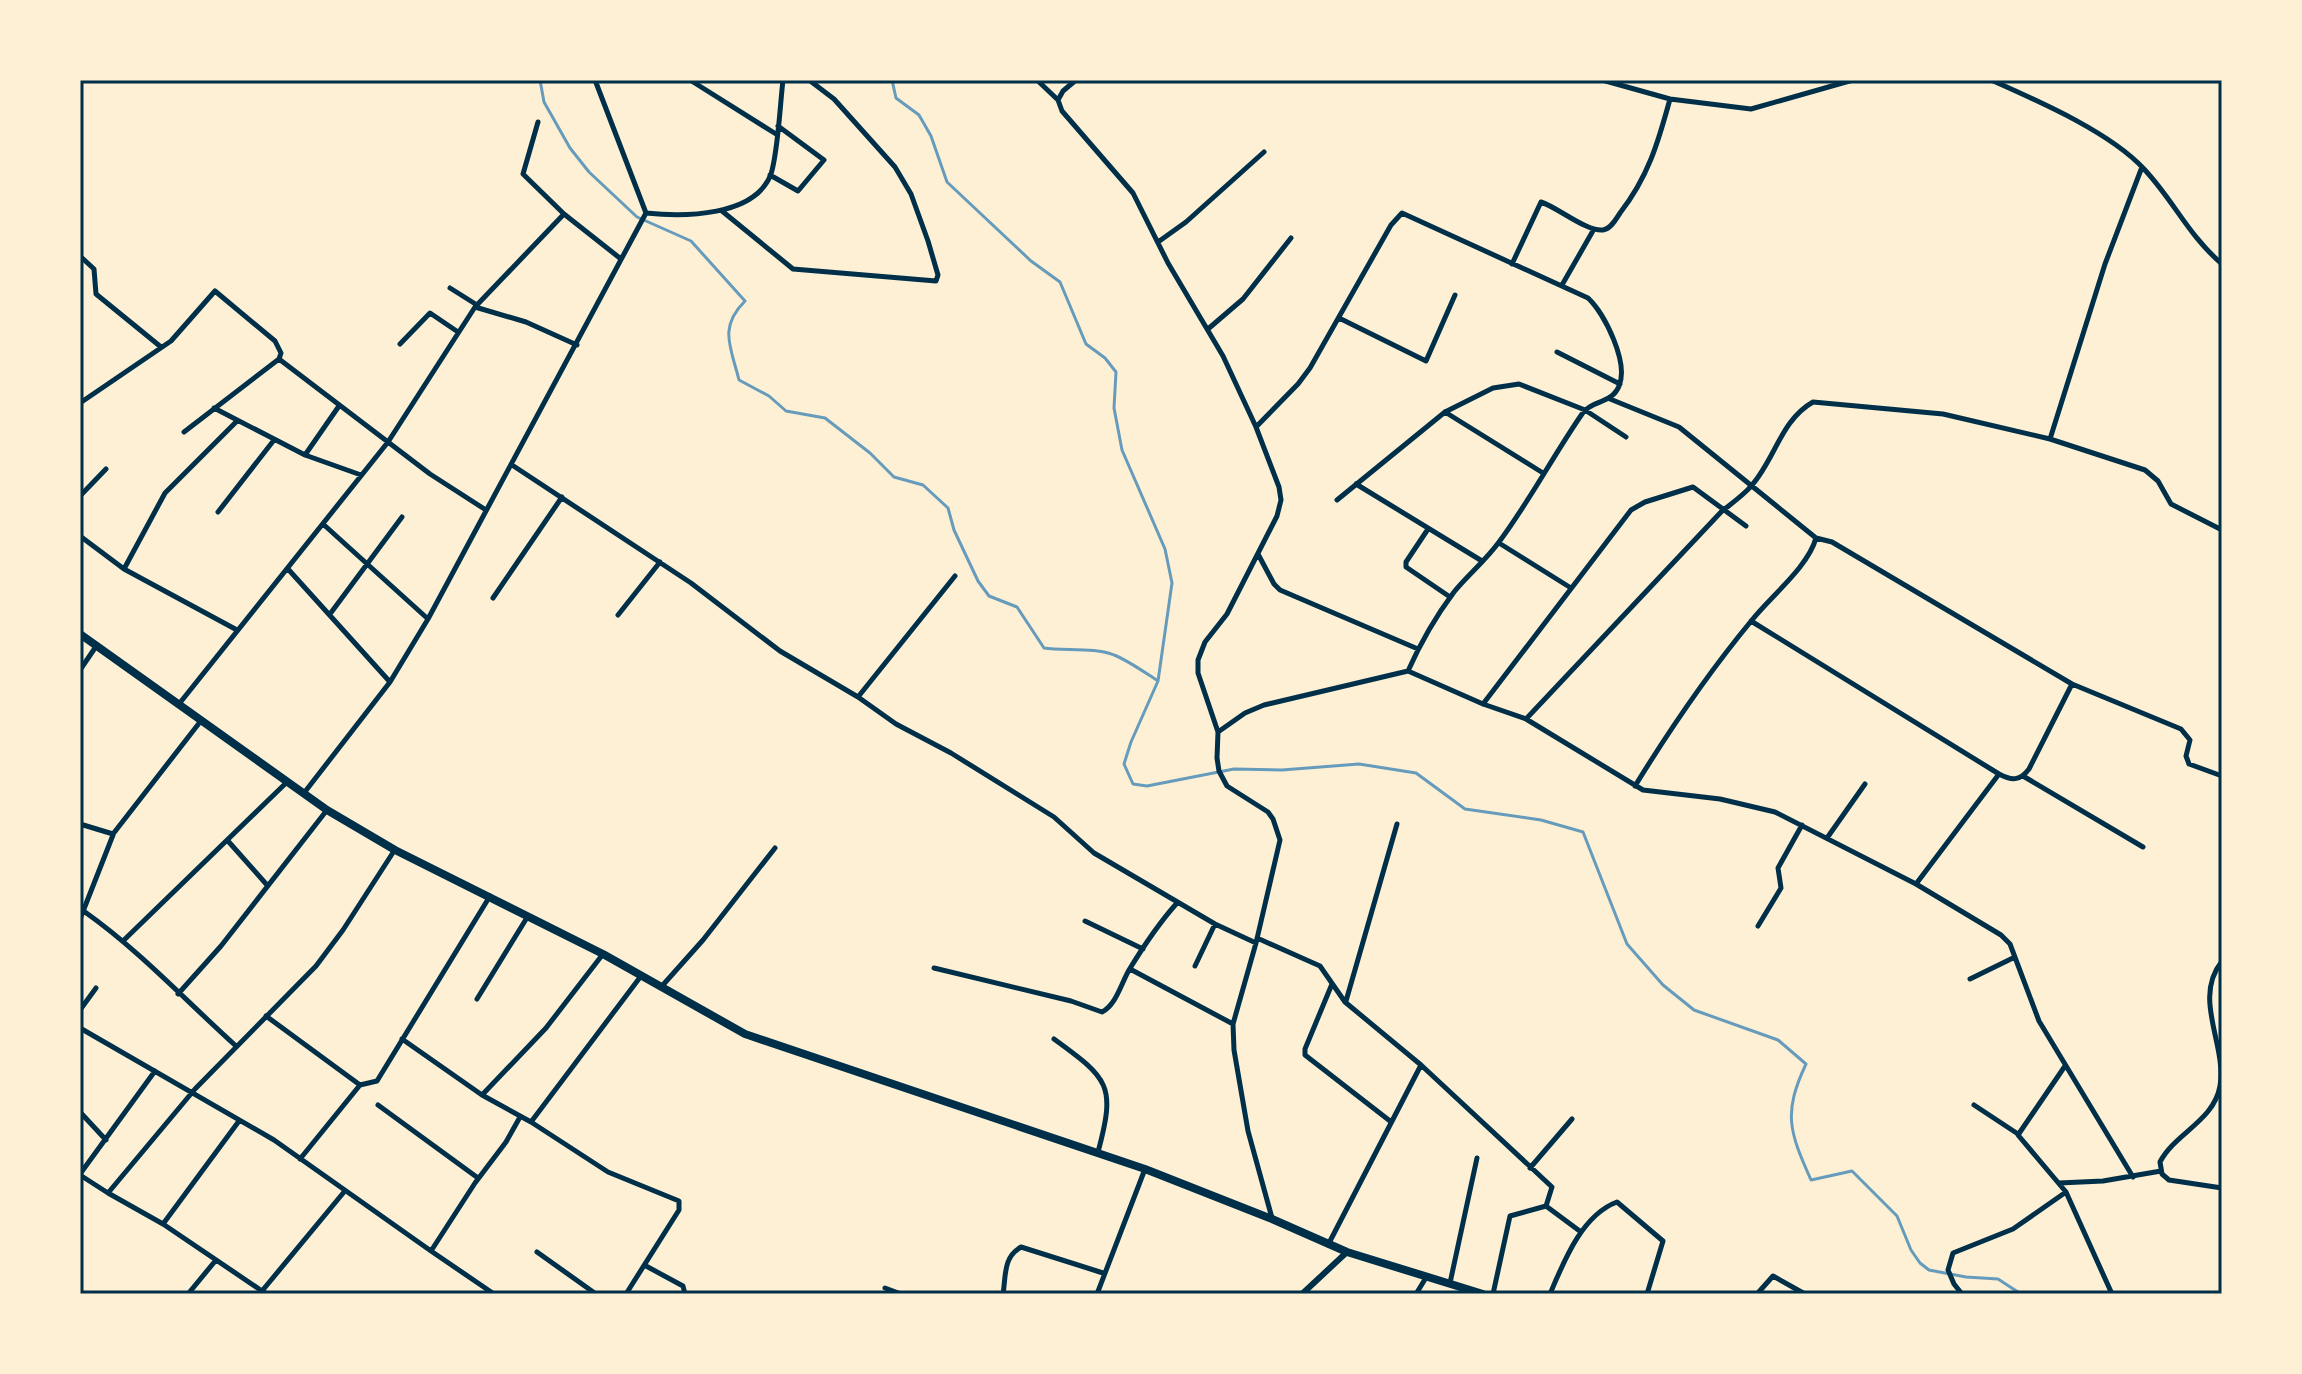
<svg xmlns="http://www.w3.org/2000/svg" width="2302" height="1374" font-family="'IBM Plex Sans',sans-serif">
<rect width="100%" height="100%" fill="#fdf0d5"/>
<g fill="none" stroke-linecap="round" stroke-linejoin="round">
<path stroke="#669bbc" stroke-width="3" d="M540 80 544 102 570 148 589 172 637 217 691 241 745 301C718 328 731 347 739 380L769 396 786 411 825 418 870 453 894 477 923 485 948 508 954 530 978 581 989 596 1017 607 1044 648C1064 651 1096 647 1114 655 1129 661 1144 672 1158 681
M892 80 896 98 919 115 931 136 947 182 1031 261 1060 282 1086 344 1105 358 1116 372 1114 408 1122 450 1165 549 1172 583 1158 681 1131 742 1124 764 1133 784 1147 786 1234 769 1282 770 1359 764 1416 773 1465 809 1541 820 1583 832 1627 944 1663 985 1694 1010 1778 1040 1806 1064C1783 1113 1789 1131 1811 1180L1852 1171 1897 1216 1911 1250 1920 1263 1929 1270 1966 1277 1998 1279 2021 1294"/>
<path stroke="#003049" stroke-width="5" d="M595 80 646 213
M690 80 776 134
M1037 80 1058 100 1062 111 1133 193 1168 263 1223 356 1256 427 1279 487 1281 500 1277 516 1227 614 1205 642 1198 660V673L1218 732 1217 758 1219 771 1227 786 1268 812 1273 819 1280 840 1256 943 1233 1024 1234 1050 1248 1131 1272 1218
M1602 80 1670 99 1751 109 1853 80
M1991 80C2038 101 2110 132 2144 169 2174 201 2188 235 2222 264
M1058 100 1063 91 1076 80
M538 122 523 174 564 214 621 259
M770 175 798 191 824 160 778 126
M722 211 793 269 936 281 938 275 928 241 911 194 895 167 834 99 809 80
M646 213C683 217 755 217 771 174 778 152 780 105 783 80
M1158 242 1186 222 1264 152
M80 256 94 269 96 294 161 347
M1512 264 1541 202C1557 207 1587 232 1603 230 1611 229 1616 219 1620 213 1648 177 1658 143 1670 99
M1562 285 1594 229
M450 288 477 305
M475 307 526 322 577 345
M1339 318 1426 361 1455 295
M1208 329 1243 299 1291 238
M400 344 430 313 458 332
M1557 352 1620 384
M279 359 430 474 486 510
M1610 399 1679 427 1816 538 1832 542 2072 684 2181 729 2190 740 2186 756 2189 764 2222 776
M80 403 171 341 215 291 275 341 281 353 279 359 184 432
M214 408 305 455 361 475
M1445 412 1543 473
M1256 427 1298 384 1310 368 1391 225 1402 213 1588 298C1605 314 1629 363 1619 386 1612 404 1591 400 1582 414 1553 456 1529 502 1499 542 1486 560 1468 575 1454 592 1436 616 1420 644 1408 671L1483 704 1526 719 1643 790 1720 799 1775 812 1916 884 2001 935 2010 944 2039 1021 2133 1177
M2050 439 2145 470 2158 481 2171 504 2222 530
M305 455 339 406
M512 465 691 583 780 651 858 697 896 724 951 753 1054 817 1094 853 1215 924 1256 943
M1356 484 1482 561
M80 496 106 469
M1337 500 1445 412 1493 388 1519 384 1585 410 1626 437
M218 512 274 440
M323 524 428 619
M1428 529 1406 562V567L1450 597
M80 536 124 569 237 630
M1499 543 1571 588
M1258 554 1274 584 1280 590 1418 649
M124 569 165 493 237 421
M288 569 390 682
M493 598 562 497
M330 614 402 517
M618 615 660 562
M1751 621 1999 774C2012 781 2020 781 2029 769L2072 684
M80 670 97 645
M858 697 955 576
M179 704 388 442 475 307 564 214
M1483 704 1631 510 1645 502 1693 487 1746 526
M1526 719 1722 511C1732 503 1744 495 1752 485 1775 459 1781 420 1813 402L1943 414 2050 439 2105 264 2142 167
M1218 732 1245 713 1264 705 1408 671
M2023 776 2143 847
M1635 786C1670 729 1709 672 1752 620 1771 596 1808 567 1816 538
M304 793 390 682 428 619 646 213
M80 824 113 834 200 722
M1827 838 1865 784
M228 841 267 885
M1916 884 1999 774
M85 912C140 951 186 1001 236 1046
M80 919 113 835
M1085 921 1143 949
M1758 926 1781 888 1778 868 1802 825
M1257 938 1320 966 1345 1002 1421 1065 1552 1187 1546 1206 1581 1232
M124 940 286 783
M2222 961C2192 999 2227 1044 2220 1086 2214 1121 2175 1133 2160 1162L2162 1174 2169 1180 2222 1188
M1195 966 1215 924
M934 968 1071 1001 1102 1012C1116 1005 1121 984 1129 970 1143 947 1159 923 1177 903
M1130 969 1233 1024
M1970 979 2015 957
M1332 984 1305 1049V1055L1390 1121
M662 986 703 940 775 848
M178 994 221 946 327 810
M477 999 528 916
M1346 1001 1397 824
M80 1010 96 988
M266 1016 360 1085 377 1081 490 896
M80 1028 274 1140 431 1251 475 1183 506 1142 520 1117
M402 1039 482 1095 531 1122 608 1172 679 1201V1210L626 1294
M1054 1039C1109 1079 1116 1085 1098 1152
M2065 1066 2018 1135 2066 1192
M482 1095 546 1028 603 954
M378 1105 478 1178
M1974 1105 2018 1134
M80 1112 106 1140
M531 1122 641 976
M300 1159 360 1085
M1530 1168 1572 1119
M80 1174 155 1071
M80 1175 108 1193 195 1089 316 966 343 930 394 851
M2059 1183 2103 1181 2161 1171
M108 1193 163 1224 262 1291
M163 1224 239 1121
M1328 1245 1421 1065
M431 1251 494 1294
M537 1252 596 1294
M646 1266 683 1286 685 1294
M1450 1283 1477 1158
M885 1288 901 1294
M188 1294 216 1260
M267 1294 262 1291 344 1192
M1003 1294C1006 1276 1003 1257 1021 1247L1103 1273
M1097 1294 1145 1169
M1416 1294 1427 1276
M1493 1294 1510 1216 1546 1206
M1550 1294C1564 1261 1582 1215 1617 1202L1663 1241 1647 1294
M1757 1294 1773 1276 1805 1294
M1962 1294 1954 1284 1948 1270 1953 1253 2013 1229 2066 1192 2112 1294"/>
<path stroke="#003049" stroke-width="6" d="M1302 1294 1347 1252"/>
<path stroke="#003049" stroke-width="8" d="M80 634 327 810 395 850 603 954 745 1034 1145 1169 1272 1219 1347 1252 1483 1294"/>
</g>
<rect width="2302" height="1374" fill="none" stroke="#fdf0d5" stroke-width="164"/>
<rect x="82" y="82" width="2138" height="1210" fill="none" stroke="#003049" stroke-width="3"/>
</svg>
